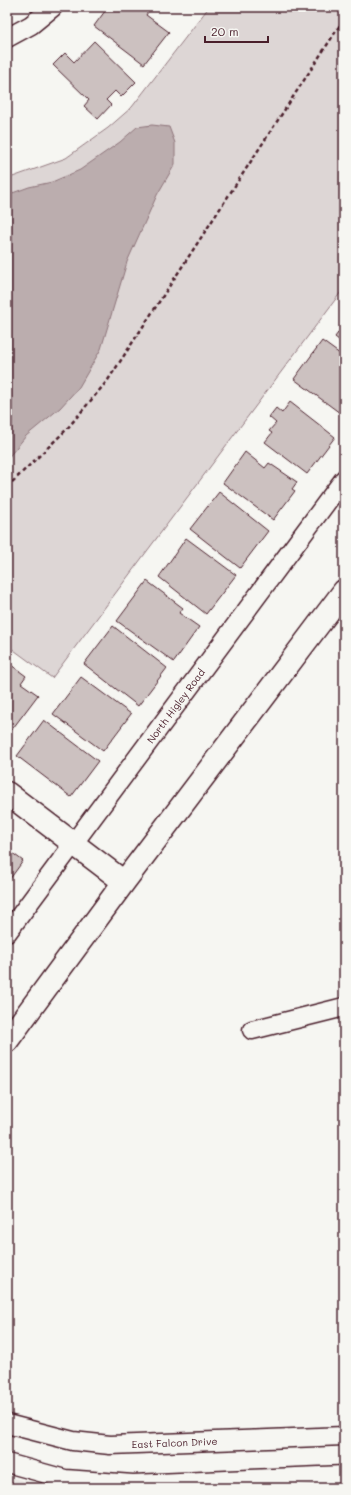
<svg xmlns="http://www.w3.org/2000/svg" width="351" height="1495" font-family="Mali,sans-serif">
<rect width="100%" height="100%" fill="#f6f6f2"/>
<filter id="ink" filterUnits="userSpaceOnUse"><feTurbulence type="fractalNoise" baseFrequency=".025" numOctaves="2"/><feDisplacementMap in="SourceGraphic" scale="8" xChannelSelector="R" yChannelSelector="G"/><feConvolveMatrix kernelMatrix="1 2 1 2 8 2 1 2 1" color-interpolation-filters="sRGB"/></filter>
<g filter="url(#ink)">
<path fill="#e9e6e3" d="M7 1476 11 1478 62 1488H7Z"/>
<path fill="#ddd6d5" stroke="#947a80" d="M209 7H344V288L52 678 7 645V179L66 158 108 128 132 107Z"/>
<path fill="#bbadae" stroke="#8e747a" d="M152 125 169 127 175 143V164L157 195 127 262 101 349 79 387 60 408 26 436 7 459V195L29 187 52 182 80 170 120 142 137 127Z"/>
<path fill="#ccc1c0" stroke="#4a1f2b" d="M108 7H148L150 9 146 15 169 32 144 64 94 26Z
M94 41 136 82 121 97 115 91 106 100 111 105 98 119 84 106 89 100 53 65 65 53 74 62Z
M344 325V344L335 337Z
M322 341 344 357V416L294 379Z
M290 402 335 437 307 474 265 442 272 433 269 431 276 423 269 417 276 408 282 413Z
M245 452 265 468 269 463 297 482 292 489 295 491 273 520 223 483Z
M219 492 268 531 240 568 190 529Z
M186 538 236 575 206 614 159 577Z
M147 581 183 608 179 613 199 627 174 662 117 621Z
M113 626 167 668 138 706 84 664Z
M7 662 26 676 21 683 38 695 7 736Z
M81 677 131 714 103 751 53 714Z
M44 720 98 761 71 797 17 756Z
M7 849 23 861 7 883Z"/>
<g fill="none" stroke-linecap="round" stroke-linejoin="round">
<g stroke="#4a1f2b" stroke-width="21">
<g id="street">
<path d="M7 38 31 25 53 7"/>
<path id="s1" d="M7 933 344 479"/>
<path d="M252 1030 344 1007"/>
<path id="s2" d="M7 1424 73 1441 110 1445 344 1436"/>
<path d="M7 1463 65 1479 133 1484 344 1475"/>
</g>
</g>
<g stroke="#4a1f2b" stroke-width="25">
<path id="secondary" d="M7 793 124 882
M7 1041 124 882 344 591"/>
</g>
<path stroke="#4a1f2b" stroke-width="2.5" stroke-dasharray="4 3" stroke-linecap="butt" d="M7 487 66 430 108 380 344 19"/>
<use href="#street" stroke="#f6f6f2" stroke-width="18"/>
<use href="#secondary" stroke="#f6f6f2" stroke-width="22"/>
</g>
</g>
<g text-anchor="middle" stroke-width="3.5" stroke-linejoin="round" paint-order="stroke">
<g font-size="10" fill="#4a1f2b" stroke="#f6f6f2">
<text dy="4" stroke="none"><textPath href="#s1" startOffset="283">North Higley Road</textPath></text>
<text dy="4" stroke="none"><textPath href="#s2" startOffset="170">East Falcon Drive</textPath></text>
</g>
</g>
<rect width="351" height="1495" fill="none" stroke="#f6f6f2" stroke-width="24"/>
<rect x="12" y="12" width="327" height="1471" fill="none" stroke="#4a1f2b" stroke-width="1.5" filter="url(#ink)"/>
<path d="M205 36v6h63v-6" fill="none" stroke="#4a1f2b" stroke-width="2"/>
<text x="211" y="36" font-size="12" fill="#4a1f2b" stroke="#f6f6f2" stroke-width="3" paint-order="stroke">20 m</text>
</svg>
